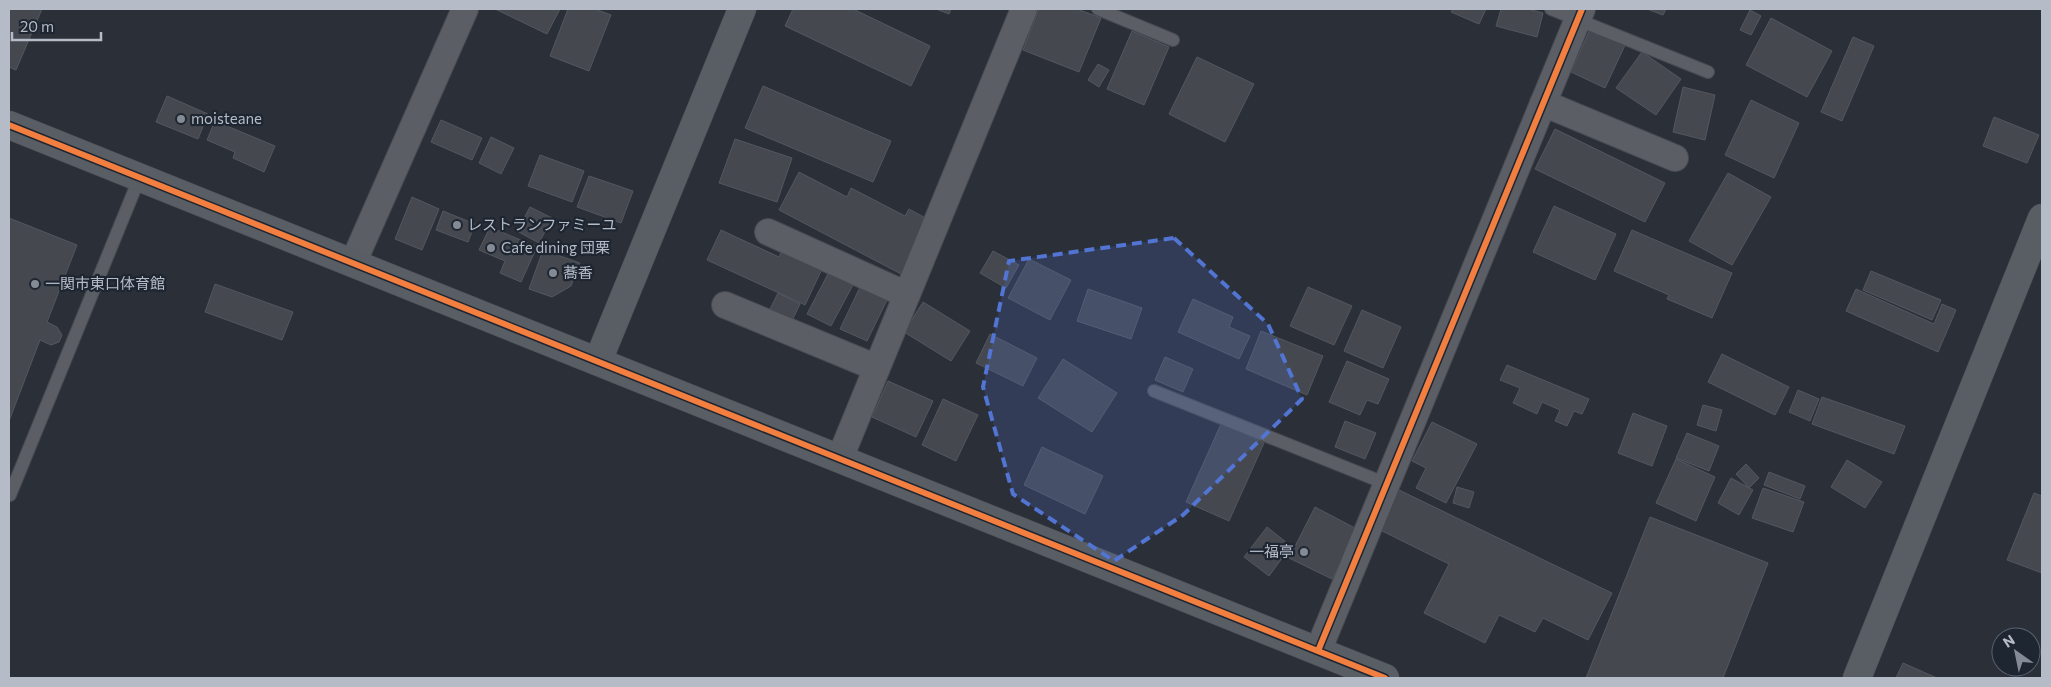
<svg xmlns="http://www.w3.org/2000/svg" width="2051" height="687" font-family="Commissioner,'Noto Sans JP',sans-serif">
<rect width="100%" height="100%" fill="#2b2f37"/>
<path fill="#45484f" stroke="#53575f" d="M9 9H42L16 70 9 67Z
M495 9H560L547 34Z
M568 9H595L611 15 589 71 550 56Z
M793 9H853L930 46 911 86 785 26Z
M936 9H951L949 14Z
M1039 9H1077L1101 18 1079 72 1023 50Z
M1453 9H1486L1479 24 1451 12Z
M1501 9H1528L1543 13 1537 37 1496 26Z
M1647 9H1666L1663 15Z
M1750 10 1761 16 1751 35 1740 30Z
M1771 18 1832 51 1807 97 1746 65Z
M1591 27 1626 43 1605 88 1571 72Z
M1132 31 1169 47 1144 105 1107 89Z
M1853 37 1874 46 1842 121 1821 112Z
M1642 52 1681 79 1656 115 1616 88Z
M1197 57 1254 84 1225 142 1169 114Z
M1098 64 1109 70 1099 87 1088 80Z
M763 86 891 141 873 182 745 128Z
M1683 87 1715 95 1705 140 1673 132Z
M167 96 208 114 198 139 156 122Z
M1751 100 1799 123 1774 178 1725 155Z
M1994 117 2039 135 2027 163 1983 146Z
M441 120 482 138 472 160 431 142Z
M215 121 275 146 264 172 233 158 235 152 207 140Z
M1555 129 1665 183 1645 222 1535 169Z
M491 137 514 148 501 174 479 163Z
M735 139 792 158 777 202 719 183Z
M540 155 584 171 572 202 528 186Z
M799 172 847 197 851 188 905 216 909 209 931 221 903 275 779 210Z
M1728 173 1771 197 1732 265 1689 241Z
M589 176 633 191 621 223 577 207Z
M412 197 439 209 422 250 395 239Z
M1554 206 1616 234 1595 280 1533 252Z
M530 207 552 218 539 243 517 231Z
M443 211 475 224 468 242 436 230Z
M9 218 77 245 47 322 57 327 62 335 59 342 51 345 40 340 9 421Z
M490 227 537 247 521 282 500 273 505 261 479 250Z
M721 230 779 257 782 250 822 269 805 305 707 260Z
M1632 230 1732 273 1712 318 1667 299 1669 295 1614 271Z
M543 250 580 263 571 286 552 297 529 289Z
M993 251 1019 265 1006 288 980 273Z
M1029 259 1071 280 1050 320 1008 298Z
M830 270 854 283 831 326 807 314Z
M1871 271 1941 300 1932 320 1863 290Z
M215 284 293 312 282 340 205 312Z
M861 285 888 298 867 341 840 329Z
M1308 287 1352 306 1334 345 1290 326Z
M1088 289 1142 308 1131 339 1077 321Z
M1856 289 1934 324 1942 304 1956 310 1938 352 1846 311Z
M778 293 800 304 789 327 766 317Z
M1193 299 1233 317 1229 327 1250 336 1239 359 1178 332Z
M923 302 970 331 951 361 904 332Z
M1362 310 1401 327 1383 368 1344 351Z
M1261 331 1323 356 1307 395 1246 369Z
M990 334 1037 358 1023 386 976 363Z
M1722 354 1789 387 1775 415 1708 382Z
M1165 357 1193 369 1183 392 1155 380Z
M1063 359 1117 393 1092 432 1038 398Z
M1347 361 1389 379 1378 404 1367 400 1360 415 1329 402Z
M1507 365 1589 399 1582 414 1574 411 1567 426 1555 421 1560 410 1542 402 1537 414 1513 403 1520 388 1500 380Z
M888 381 933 401 916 437 872 417Z
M1798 390 1819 399 1810 421 1789 412Z
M1822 397 1905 426 1894 454 1812 424Z
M943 399 978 415 956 461 922 445Z
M1703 405 1722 410 1716 431 1697 425Z
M1633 413 1667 426 1652 466 1618 453Z
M1345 421 1376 433 1365 459 1335 447Z
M1432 422 1477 444 1446 503 1416 488 1426 468 1412 461Z
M1221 424 1264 443 1229 521 1186 502Z
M1687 433 1719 446 1709 471 1676 458Z
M1042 447 1103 476 1085 514 1024 485Z
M1676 459 1715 477 1696 521 1656 503Z
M1847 460 1882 482 1865 508 1831 487Z
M1746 464 1759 478 1749 488 1736 474Z
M1769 472 1805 486 1800 499 1764 485Z
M1731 478 1753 490 1739 515 1718 503Z
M1457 487 1474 492 1469 508 1453 503Z
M1763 488 1804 502 1793 532 1752 518Z
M1397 489 1612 593 1588 640 1543 618 1535 632 1499 615 1485 643 1424 613 1449 564 1378 529Z
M2034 493 2042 496V573L2007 560Z
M1315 507 1357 529 1332 579 1289 558Z
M1650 517 1768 563 1723 678H1586Z
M1267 527 1291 546 1269 576 1244 557Z
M1903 663 1937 678H1896Z"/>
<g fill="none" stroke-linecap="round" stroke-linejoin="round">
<g stroke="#474a51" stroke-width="14">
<path id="lane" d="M1098 9 1173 40
M1551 9 1708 72
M1154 391 1387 484
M10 495 139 179"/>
</g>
<g stroke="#474a51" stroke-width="28">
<path id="street" d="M1543 103 1675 158
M768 232 907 295
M353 263 465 9
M725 305 877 368
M840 458 1024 9
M1318 651 1582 9"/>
</g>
<g stroke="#474a51" stroke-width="29">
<path id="secondary" d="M9 125 1385 678
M598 361 742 9
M1857 678 2042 218"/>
</g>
<use href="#lane" stroke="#5b5e65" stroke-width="12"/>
<use href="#street" stroke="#5b5e65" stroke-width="26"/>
<use href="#secondary" stroke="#595d64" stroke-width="28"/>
<g stroke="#1e2632" stroke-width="9">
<path id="cycleway" d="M9 125 1385 678
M1318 651 1582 9"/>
</g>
<use href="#cycleway" stroke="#f27e40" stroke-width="6"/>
</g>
<path fill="#5274d2" fill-opacity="0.2" stroke="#5274d2" stroke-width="4" stroke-dasharray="10 6" stroke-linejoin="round" d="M1174 238 1268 324 1302 399 1183 515 1114 561 1013 494 983 387 1009 261Z"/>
<g fill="#858b95" stroke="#1e2632" stroke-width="2">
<circle cx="181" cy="119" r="5"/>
<circle cx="457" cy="225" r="5"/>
<circle cx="491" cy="248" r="5"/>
<circle cx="553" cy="273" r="5"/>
<circle cx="35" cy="284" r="5"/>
<circle cx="1304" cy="552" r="5"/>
</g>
<g text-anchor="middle" stroke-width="4.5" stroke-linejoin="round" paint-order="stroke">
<g font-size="15" fill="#b5bcc8" stroke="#1e2632" text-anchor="start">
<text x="191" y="124">moisteane</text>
<text x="467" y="230">レストランファミーユ</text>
<text x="501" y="253">Cafe dining 団栗</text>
<text x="563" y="278">蕎香</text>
<text x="45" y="289">一関市東口体育館</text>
<text x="1294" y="557" text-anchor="end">一福亭</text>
</g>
</g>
<rect width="2051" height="687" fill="none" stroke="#b5bcc8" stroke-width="20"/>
<g transform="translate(2016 652) rotate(327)"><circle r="24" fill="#1e2632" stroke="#5a626e"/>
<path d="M0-4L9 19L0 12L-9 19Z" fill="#858b95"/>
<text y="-8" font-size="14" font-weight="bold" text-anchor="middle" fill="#b5bcc8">N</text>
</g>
<path d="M12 32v8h89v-8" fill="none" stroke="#b5bcc8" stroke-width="2.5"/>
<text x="20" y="32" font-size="15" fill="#b5bcc8" stroke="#1e2632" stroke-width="4" paint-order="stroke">20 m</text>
</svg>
